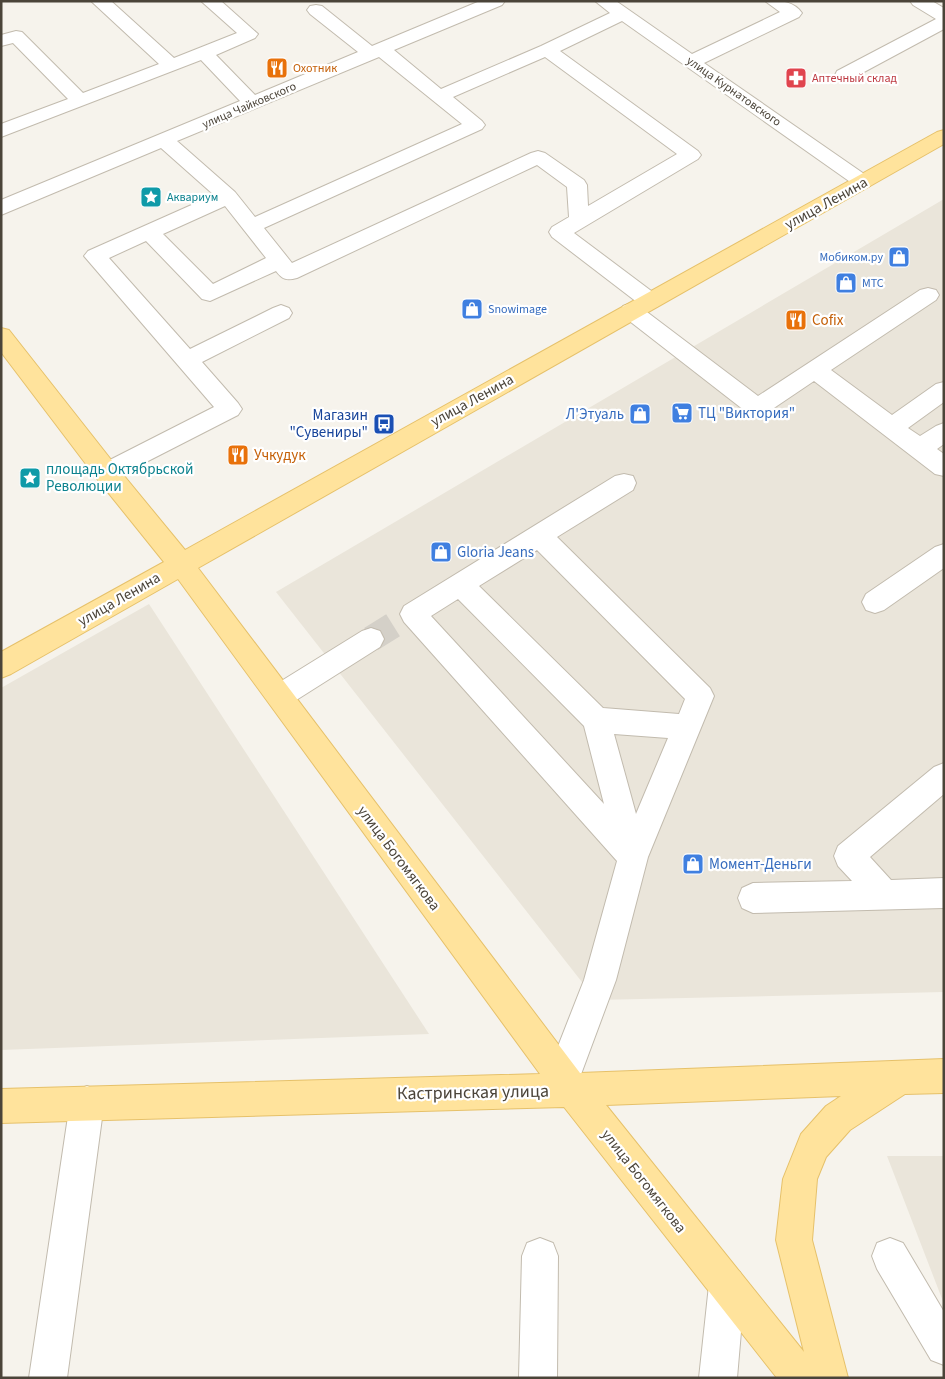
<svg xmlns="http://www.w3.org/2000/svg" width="945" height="1379" font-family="'Source Sans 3',sans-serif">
<rect width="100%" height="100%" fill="#f6f3ec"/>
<path fill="#eae5da" d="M944 199V992L596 1000 276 592Z
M149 604 429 1034 1 1050V688Z
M887 1156H944V1304Z"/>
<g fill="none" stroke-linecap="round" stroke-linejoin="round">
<path stroke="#d4d0c8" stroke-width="26" stroke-dasharray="26 12" stroke-linecap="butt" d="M371 639 395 624"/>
<g stroke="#c2bbae" stroke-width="2">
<path id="minor" d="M91 1H111L174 58 237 33 201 1H221L258 34 255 38 216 55 255 95 358 52 310 14 307 10 310 6 316 5 322 6 372 46 480 1H505L502 5 394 50 441 89 541 46 610 13 595 1H616L692 54 780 12 765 1C779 1 793 0 802 13L799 17 704 63 870 178 873 182 870 186 863 188 856 186 622 21 560 51 698 151 701 155 698 159 574 233 658 296 661 301 658 306 650 309 642 306 552 237 549 232 552 227 569 217 567 187 537 165 297 278C286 281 282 279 276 271L210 301 202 299 146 241 109 258 190 349 273 308 281 305 289 308 292 313 289 318 202 362 238 403 242 409 238 415 107 482 98 480 95 473 98 466 214 407 84 256 88 251 214 195 161 148 1 215V200L240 101 201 60 1 137V124L68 99 13 43 1 46V35L16 31 22 32 83 93 159 64ZM379 57 462 124 255 217 235 192 177 141ZM545 57 677 154 588 206 587 185 584 180 545 153 538 151 531 153 292 263 264 228 482 129 485 125 482 121 453 97ZM225 206 266 258 213 284 163 234Z
M910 1H932L944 8V29L851 79 844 81 837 79 835 75 837 71 936 19 913 5Z
M928 288 936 290 939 295 936 300 831 370 892 415 936 384 944 382V402L908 428 920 436 936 426 944 423V444L937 449 944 454V476L935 474 814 381 765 414 757 417 749 414 623 316 620 311 623 306 631 303 639 306 758 396 920 290Z
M624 474 633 476 636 483 633 490 557 537 710 688 714 696 648 857 616 980 580 1077 575 1089 563 1094 551 1089 546 1077 584 980 617 861 404 622 400 614 404 606 615 476ZM537 550 685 699 679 714 603 708 479 586ZM458 599 584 726 604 804 431 616ZM614 734 668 738 636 814Z
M944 544V568L884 610 875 613 866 610 862 602 866 594 935 547Z
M371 628 380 631 384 639 380 647 290 704 280 708 270 704 266 696 270 688 362 631Z
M944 763V794L870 857 891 880 944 878V908L753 913 742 908 738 898 742 888 753 883 852 881 838 866 834 856 838 846 934 767Z
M87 1086 99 1091 104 1103 67 1378H29L70 1103 75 1091Z
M540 1238 553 1243 558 1256 557 1378H519L522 1256 527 1243Z
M890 1238 903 1243 944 1312V1365L931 1360 877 1269 872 1256 877 1243Z
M727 1267 740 1272 745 1285 737 1378H699L709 1285 714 1272Z"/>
</g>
<g stroke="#e6c16a" stroke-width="2">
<path id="major" d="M944 130V144L198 568 580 1073 944 1059V1093L905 1094 850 1130 826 1157 817 1179 812 1240 848 1378H777L564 1107 1 1123V1089L540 1074 178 579 11 674 1 678V652L164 562 98 480 1 352V328L9 330 116 466 185 550 937 132ZM841 1096 826 1106 801 1134 783 1179 776 1240 804 1352 606 1105Z"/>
</g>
<use href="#minor" fill="#fff" fill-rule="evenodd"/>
<use href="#major" fill="#ffe39c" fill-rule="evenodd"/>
</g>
<defs>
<g id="restaurant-square" transform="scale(1.125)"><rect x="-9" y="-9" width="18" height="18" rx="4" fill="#e8710a" stroke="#fff"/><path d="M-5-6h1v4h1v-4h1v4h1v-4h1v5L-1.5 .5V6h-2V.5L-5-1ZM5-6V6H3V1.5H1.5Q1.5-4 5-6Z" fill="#fff"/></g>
<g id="pharmacy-square" transform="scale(1.125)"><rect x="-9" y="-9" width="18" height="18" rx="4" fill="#e0444e" stroke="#fff"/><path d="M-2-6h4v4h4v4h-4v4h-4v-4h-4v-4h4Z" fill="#fff"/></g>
<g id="sight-square" transform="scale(1.125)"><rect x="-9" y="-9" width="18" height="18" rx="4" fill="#0f9aa8" stroke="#fff"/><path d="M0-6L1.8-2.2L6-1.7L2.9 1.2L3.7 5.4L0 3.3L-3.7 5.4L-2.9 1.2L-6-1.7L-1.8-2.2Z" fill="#fff"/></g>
<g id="shop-square" transform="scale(1.125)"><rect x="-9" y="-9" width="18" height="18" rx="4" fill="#3f7fe0" stroke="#fff"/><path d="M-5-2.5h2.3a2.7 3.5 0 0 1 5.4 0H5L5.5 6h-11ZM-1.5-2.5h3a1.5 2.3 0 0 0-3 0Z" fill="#fff"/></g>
<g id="supermarket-square" transform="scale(1.125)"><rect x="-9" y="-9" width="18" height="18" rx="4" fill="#3f7fe0" stroke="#fff"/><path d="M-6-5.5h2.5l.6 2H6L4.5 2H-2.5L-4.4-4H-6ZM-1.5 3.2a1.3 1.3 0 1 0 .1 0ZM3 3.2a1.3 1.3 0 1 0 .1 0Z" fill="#fff"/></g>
<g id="bus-square" transform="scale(1.125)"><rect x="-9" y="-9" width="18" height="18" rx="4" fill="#1a4fb4" stroke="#fff"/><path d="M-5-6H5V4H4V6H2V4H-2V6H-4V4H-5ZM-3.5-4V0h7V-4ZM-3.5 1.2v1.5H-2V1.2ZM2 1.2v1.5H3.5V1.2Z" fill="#fff"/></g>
</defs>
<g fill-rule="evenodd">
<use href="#restaurant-square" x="277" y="68"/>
<use href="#pharmacy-square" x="796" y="78"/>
<use href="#sight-square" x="151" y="197"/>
<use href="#shop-square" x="899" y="257"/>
<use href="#shop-square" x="846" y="283"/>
<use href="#shop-square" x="472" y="309"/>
<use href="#restaurant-square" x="796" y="320"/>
<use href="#supermarket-square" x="682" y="413"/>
<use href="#shop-square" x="640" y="414"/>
<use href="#bus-square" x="384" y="424"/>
<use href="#restaurant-square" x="238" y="455"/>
<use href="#sight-square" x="30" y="478"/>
<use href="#shop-square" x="441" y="552"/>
<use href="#shop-square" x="693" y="864"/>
</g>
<g text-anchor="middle" stroke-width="4.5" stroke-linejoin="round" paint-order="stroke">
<g font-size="12" fill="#c56008" stroke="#fff" text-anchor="start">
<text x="293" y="72">Охотник</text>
</g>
<g font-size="12" fill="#be3a42" stroke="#fff" text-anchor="start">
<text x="812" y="82">Аптечный склад</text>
</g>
<g font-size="12" fill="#4b4439" stroke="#fff">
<text transform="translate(734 91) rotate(35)" y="4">улица Курнатовского</text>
<text transform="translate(249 105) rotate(-23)" y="4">улица Чайковского</text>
</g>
<g font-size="12" fill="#0d838f" stroke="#fff" text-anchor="start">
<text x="167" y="201">Аквариум</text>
</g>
<g font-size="12" fill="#366cbe" stroke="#fff" text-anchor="start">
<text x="883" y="261" text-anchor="end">Мобиком.ру</text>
<text x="862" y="287">МТС</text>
<text x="488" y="313">Snowimage</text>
</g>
<g font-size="15" fill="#4b4439" stroke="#fff">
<text transform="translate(826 203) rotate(-29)" y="5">улица Ленина</text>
<text transform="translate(472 400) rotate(-29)" y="5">улица Ленина</text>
<text transform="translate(119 599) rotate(-30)" y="5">улица Ленина</text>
<text transform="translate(399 858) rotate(53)" y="5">улица Богомягкова</text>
<text transform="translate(644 1181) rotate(52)" y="5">улица Богомягкова</text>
</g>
<g font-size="15" fill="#c56008" stroke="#fff" text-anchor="start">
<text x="812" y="325">Cofix</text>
<text x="254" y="460">Учкудук</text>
</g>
<g font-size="15" fill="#366cbe" stroke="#fff" text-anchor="start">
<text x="698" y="418">ТЦ "Виктория"</text>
<text x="624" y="419" text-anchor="end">Л'Этуаль</text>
<text x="457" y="557">Gloria Jeans</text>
<text x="709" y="869">Момент-Деньги</text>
</g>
<g font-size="15" fill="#164399" stroke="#fff" text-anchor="end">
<text x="368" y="420">Магазин<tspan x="368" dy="17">"Сувениры"</tspan></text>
</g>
<g font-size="15" fill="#0d838f" stroke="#fff" text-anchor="start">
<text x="46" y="474">площадь Октябрьской<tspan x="46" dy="17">Революции</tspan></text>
</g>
<g font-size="18" fill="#4b4439" stroke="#fff">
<text transform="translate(473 1092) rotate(-1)" y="6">Кастринская улица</text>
</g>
</g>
<rect width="945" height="1379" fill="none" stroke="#4b4439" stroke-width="5"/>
</svg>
